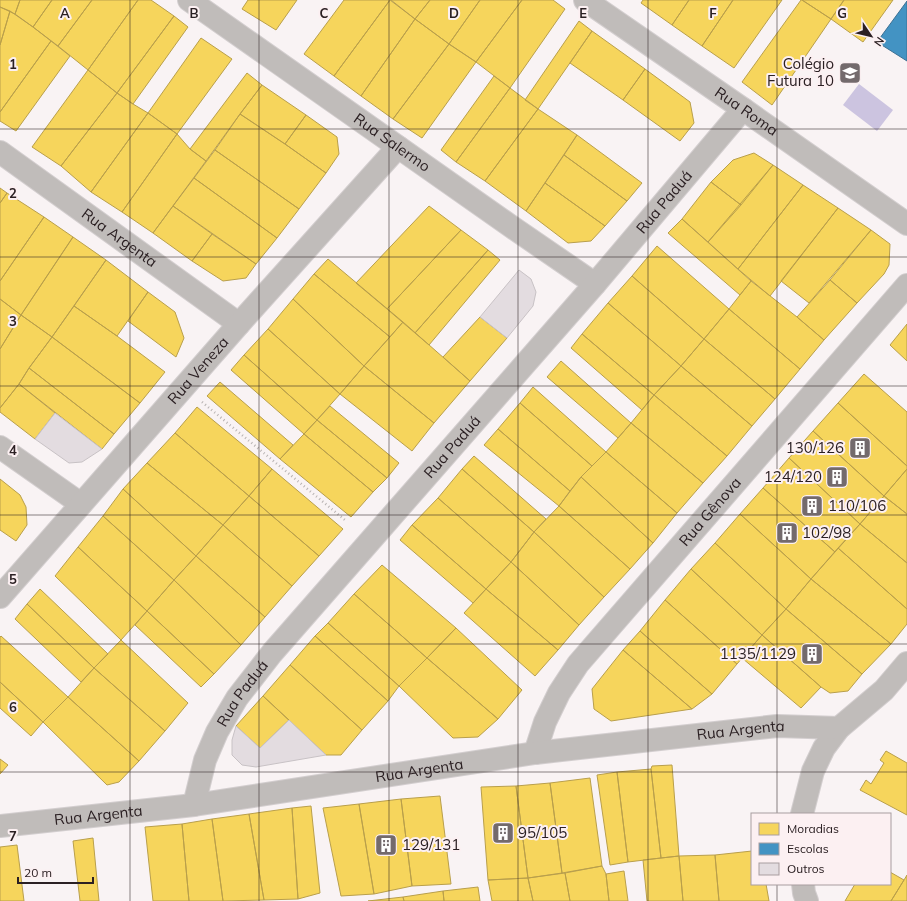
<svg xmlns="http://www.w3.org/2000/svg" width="907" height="901" font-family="Mulish,sans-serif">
<rect width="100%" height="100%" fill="#f9f3f4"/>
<path fill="#ccc4e0" d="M859 84 893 110 877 131 843 105Z"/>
<path fill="#f6d55c" stroke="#b99f4b" d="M0 0H20L15 14 0 7Z
M20 0H52L33 27 15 14Z
M52 0H92L58 46 33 27Z
M92 0H138L88 70 58 46Z
M138 0H151L174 16 117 93 88 70Z
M248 0H297L276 30 242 9Z
M344 0H390L334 76 304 54Z
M390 0 415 19 361 96 334 76Z
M391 0H430L415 19Z
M430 0H480L449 44 415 19Z
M480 0H522L476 62 449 44Z
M522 0H553L565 9 510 88 476 62Z
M643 0H689L672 25 641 3Z
M689 0H733L702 46 672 25Z
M733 0H782L734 68 702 46Z
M801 0H802L831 19 772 105 742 82Z
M802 0H844L831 19Z
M844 0H893L863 42 831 19Z
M0 7 10 11 0 45Z
M10 11 33 27 51 41 0 112V45Z
M174 16 188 27 133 104 117 93Z
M415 19 449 44 393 119 361 96Z
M579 21 592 31 538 109 525 100Z
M592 31 645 69 623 100 570 63Z
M201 38 232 59 177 134 148 113Z
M51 41 70 56 16 131 0 121V112Z
M449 44 476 62 422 138 393 119Z
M645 69 690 102 694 123 680 141 623 100Z
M88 70 117 93 61 166 32 147Z
M247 73 262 85 240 114 206 161 190 149Z
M494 76 510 88 456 162 441 150Z
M262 85 306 115 285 144 240 114Z
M510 88 538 109 485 181 456 162Z
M117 93 133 104 148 113 91 192 61 166Z
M538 109 577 135 526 211 485 181Z
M148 113 177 134 122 212 91 192Z
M240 114 285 144 326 173 299 209 215 150Z
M306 115 337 137 339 154 326 173 285 144Z
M177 134 190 149 206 161 153 233 122 212Z
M577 135 642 183 627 201 564 155Z
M215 150 299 209 277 238 194 178Z
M754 153 773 165 741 205 711 182 733 160Z
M564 155 627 201 605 226 545 183Z
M773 165 803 185 738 269 708 242Z
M194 178 277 238 256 264 173 206Z
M711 182 741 205 708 242 682 219Z
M545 183 605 226 591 241 568 243 526 211Z
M803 185 838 208 770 296 738 269Z
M0 188 7 193 0 203Z
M7 193 44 217 0 281V203Z
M173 206 212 234 192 261 153 233Z
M429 206 461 230 387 309 356 283Z
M838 208 871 230 809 303 781 281Z
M44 217 73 237 21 315 0 299V281Z
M682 219 751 281 740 295 668 233Z
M461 230 488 250 415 333 387 309Z
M871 230 890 244 889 265 884 274 857 303 830 280Z
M212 234 256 264 246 278 223 281 192 261Z
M73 237 106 260 52 337 21 315Z
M657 246 729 309 704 339 632 276Z
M488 250 500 260 429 345 415 333Z
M328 259 403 322 390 337 314 274Z
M106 260 148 292 117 336 74 306Z
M314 274 390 337 364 366 293 299Z
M632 276 704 339 681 366 608 303Z
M830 280 857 303 824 340 797 317Z
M751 281 797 317 824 340 800 369 729 309Z
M148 292 175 312 184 338 176 357 128 321Z
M0 299 21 315 0 349Z
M293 299 364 366 340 394 268 329Z
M608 303 681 366 654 395 582 334Z
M74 306 117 336 165 372 140 403 52 337Z
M729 309 800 369 775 399 704 339Z
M21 315 52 337 29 368 19 384 0 408V349Z
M480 317 507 338 470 381 443 357Z
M403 322 470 381 434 423 364 366Z
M907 324V361L890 345Z
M268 329 340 394 317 420 244 355Z
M582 334 654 395 642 410 571 348Z
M52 337 140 403 114 434 29 368Z
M704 339 775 399 752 426 681 366Z
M244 355 317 420 304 434 231 370Z
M561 361 631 423 618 438 547 377Z
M364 366 434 423 412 451 340 394Z
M681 366 752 426 727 456 654 395Z
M29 368 114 434 102 449 19 384Z
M864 374 907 412V466L838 403Z
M220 382 293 445 280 459 207 396Z
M19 384 55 413 35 439 0 412V408Z
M533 387 606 452 592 466 520 403Z
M654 395 727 456 703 483 631 423Z
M520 403 592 466 581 477 570 491 498 429Z
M838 403 907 466V469L884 496 813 431Z
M330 406 399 463 387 478 317 420Z
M197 407 272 469 249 496 175 433Z
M317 420 387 478 373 492 304 434Z
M631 423 703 483 677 513 606 452Z
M498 429 570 491 559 506 484 445Z
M813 431 884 496 860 524 789 458Z
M175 433 249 496 223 525 147 463Z
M304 434 373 492 351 517 280 459Z
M606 452 677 513 653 543 581 477Z
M474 456 546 519 534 532 462 469Z
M789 458 860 524 835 552 763 488Z
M147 463 223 525 196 556 123 489Z
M272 469 343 529 319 556 249 496Z
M462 469 534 532 511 562 438 498Z
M907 469V514L884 496Z
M581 477 653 543 630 569 559 506Z
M0 479 20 495 26 507 27 525 16 541 0 530Z
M763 488 835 552 811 579 740 514Z
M123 489 196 556 174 580 103 516Z
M249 496 319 556 292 586 223 525Z
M884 496 907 514V563L860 524Z
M438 498 511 562 486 589 412 525Z
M559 506 630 569 604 597 534 532Z
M740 514 811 579 786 609 715 543Z
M103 516 174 580 147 611 78 547Z
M860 524 907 563V609L838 548Z
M223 525 292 586 265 617 196 556Z
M412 525 486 589 473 603 400 540Z
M534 532 604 597 579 625 511 562Z
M715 543 786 609 762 635 691 569Z
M78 547 147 611 121 640 55 576Z
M838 548 907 609V624L891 644 811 579Z
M196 556 265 617 241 645 174 580Z
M511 562 579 625 558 650 486 589Z
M382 565 456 628 427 658 354 594Z
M691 569 762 635 737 664 665 600Z
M811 579 891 644 862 674 786 609Z
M174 580 241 645 214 674 147 611Z
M40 589 108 654 94 668 27 604Z
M486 589 558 650 535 676 464 613Z
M354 594 427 658 399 686 328 623Z
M665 600 737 664 712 694 640 631Z
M27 604 94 668 81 682 15 619Z
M786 609 862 674 848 691 830 693 821 687 762 635Z
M147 611 214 674 201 687 135 625Z
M328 623 399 686 388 701 315 636Z
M456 628 522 690 498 719 427 658Z
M640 631 712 694 692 709 623 650Z
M762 635 821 687 801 708 742 658Z
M1 636 68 697 43 722 0 682V637Z
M315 636 388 701 362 730 290 665Z
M121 640 188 703 165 731 94 668Z
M623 650 692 709 611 721 594 709 592 689Z
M427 658 498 719 478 737 453 738 399 686Z
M290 665 362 730 341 755H326L263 696Z
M94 668 165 731 139 761 68 697Z
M0 682 43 722 31 736 0 708Z
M263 696 289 720 260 748 236 726Z
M68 697 139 761 119 782 107 785 43 722Z
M886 751 907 763V815L860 790 866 780 871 784 884 763 880 760Z
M0 759 8 765 0 774Z
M672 765 679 856 661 858 651 769 652 766Z
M651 769 661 858 628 862 617 772Z
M617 772 628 862 610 865 597 775Z
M590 778 602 866 562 873 550 783Z
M550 783 562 873 528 878 516 786Z
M516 786 528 878 488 880 481 787Z
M440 796 451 884 412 886 401 799Z
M401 799 412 886 374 894 359 804Z
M359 804 374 894 341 896 323 808Z
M311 806 320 893 298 899 292 808Z
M292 808 298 899 264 900 249 814Z
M249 814 264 900 223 901 212 819Z
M212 819 223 901H189L182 824Z
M182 824 189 901H153L145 827Z
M93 838 99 901H80L73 841Z
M17 845 24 901H0V847Z
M752 851V884H766L769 901H719L715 855Z
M715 855 719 901H683L679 856Z
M679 856 683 901H647L643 860Z
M602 866 606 874 609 901H570L565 873Z
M624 871 628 901H609L606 874Z
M890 872 904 880 891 901H845L855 884H890Z
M565 873 570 901H533L528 878Z
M907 875V901H891L904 880Z
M528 878 533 901H492L488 880Z
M478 887 480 901H444L443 891Z
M443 891 444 901H404L403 897Z
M403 897 404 901H368Z"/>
<path fill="#4393c3" stroke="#3c7093" d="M907 1V61L877 42Z"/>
<path fill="#e3dce0" stroke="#c8c2c5" d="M519 270 531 279 536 292 533 306 507 338 480 317Z
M55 413 102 449 82 462 69 463 35 439Z
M289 720 326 755 256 767 242 765 232 755V740L236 726 260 748Z"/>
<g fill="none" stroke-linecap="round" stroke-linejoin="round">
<g stroke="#d3cecf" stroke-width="24">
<g id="minor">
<path id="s1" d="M189 0 512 227 595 284"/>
<path id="s2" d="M585 0 743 109 907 224"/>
<path id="s3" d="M0 152 239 324"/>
<path d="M0 447 81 504"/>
<path id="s4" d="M0 597 239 324 398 147"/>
<path id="s5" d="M535 753 545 722 559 693 578 664 907 285"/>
<path id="s6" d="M194 805 205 760 217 732 237 698 272 653 595 284 743 109"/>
<path d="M802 814 813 771 824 748 839 728 884 690 907 663"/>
<path id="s7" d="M0 826 194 805 535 753 777 726 839 728"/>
<path d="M803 884 804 893 807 901"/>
</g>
</g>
<path stroke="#b8b3b3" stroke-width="2.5" stroke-dasharray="1 3" stroke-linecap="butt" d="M202 402 345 520"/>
<use href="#minor" stroke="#c0bcba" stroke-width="22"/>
</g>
<path fill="none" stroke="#2b2023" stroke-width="1" stroke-opacity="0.55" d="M130 0V901M259 0V901M389 0V901M518 0V901M648 0V901M777 0V814M0 129H907M0 257H907M0 386H907M0 515H907M0 644H907M0 772H907M777 884V901"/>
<defs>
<g id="school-square" transform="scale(1.15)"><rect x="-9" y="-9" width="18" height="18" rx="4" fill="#736a6c" stroke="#fcf0f2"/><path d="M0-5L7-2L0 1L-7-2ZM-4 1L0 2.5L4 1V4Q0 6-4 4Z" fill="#fff"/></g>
<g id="building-square" transform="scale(1.15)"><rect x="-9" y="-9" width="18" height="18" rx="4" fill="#736a6c" stroke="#fcf0f2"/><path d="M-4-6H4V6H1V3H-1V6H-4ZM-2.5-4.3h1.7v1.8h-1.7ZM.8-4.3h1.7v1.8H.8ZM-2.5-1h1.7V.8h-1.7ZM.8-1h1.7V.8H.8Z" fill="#fff"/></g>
</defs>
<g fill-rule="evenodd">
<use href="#school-square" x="850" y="73"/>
<use href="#building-square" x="860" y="448"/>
<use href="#building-square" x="837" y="477"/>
<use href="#building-square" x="812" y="506"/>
<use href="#building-square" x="787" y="533"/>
<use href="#building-square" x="812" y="654"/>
<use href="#building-square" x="503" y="833"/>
<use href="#building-square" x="386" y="845"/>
</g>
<g text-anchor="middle" stroke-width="4" stroke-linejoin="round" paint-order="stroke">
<g font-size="15" fill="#2b2023" stroke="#fcf0f2" text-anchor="end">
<text x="834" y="69">Colégio<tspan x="834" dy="17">Futura 10</tspan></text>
<text x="844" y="453">130/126</text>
<text x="822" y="482">124/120</text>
<text x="828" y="511" text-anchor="start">110/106</text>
<text x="802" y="538" text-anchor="start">102/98</text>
<text x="796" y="659">1135/1129</text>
<text x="518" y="838" text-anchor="start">95/105</text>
<text x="402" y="850" text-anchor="start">129/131</text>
</g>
<g font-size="15" fill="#2b2023" stroke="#fcf0f2">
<text dy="5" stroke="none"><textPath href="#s2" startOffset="196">Rua Roma</textPath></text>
<text dy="5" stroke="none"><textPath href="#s1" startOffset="248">Rua Salermo</textPath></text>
<text dy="5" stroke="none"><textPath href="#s6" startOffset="771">Rua Paduá</textPath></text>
<text dy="5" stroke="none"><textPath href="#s3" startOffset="147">Rua Argenta</textPath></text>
<text dy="5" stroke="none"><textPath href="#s4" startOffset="301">Rua Veneza</textPath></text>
<text dy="5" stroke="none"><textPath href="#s6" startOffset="447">Rua Paduá</textPath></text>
<text dy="5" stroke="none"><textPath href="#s5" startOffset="301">Rua Gênova</textPath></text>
<text dy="5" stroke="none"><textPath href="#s6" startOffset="123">Rua Paduá</textPath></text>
<text dy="5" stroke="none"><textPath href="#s7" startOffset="747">Rua Argenta</textPath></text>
<text dy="5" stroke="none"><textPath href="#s7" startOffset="423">Rua Argenta</textPath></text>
<text dy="5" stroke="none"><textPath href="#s7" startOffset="99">Rua Argenta</textPath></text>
</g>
</g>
<g font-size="13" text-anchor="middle" font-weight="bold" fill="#2b2023" stroke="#fcf0f2" stroke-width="4" stroke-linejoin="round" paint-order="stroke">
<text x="65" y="18">A</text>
<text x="194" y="18">B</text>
<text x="324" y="18">C</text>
<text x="454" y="18">D</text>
<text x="583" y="18">E</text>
<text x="713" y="18">F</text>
<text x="842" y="18">G</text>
<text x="13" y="69">1</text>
<text x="13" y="198">2</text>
<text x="13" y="326">3</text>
<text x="13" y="455">4</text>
<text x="13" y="584">5</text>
<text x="13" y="712">6</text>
<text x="13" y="841">7</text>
</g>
<rect x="751" y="813" width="140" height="72" fill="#fcf0f2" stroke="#a89d9f"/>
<rect x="759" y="823" width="20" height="12" fill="#f6d55c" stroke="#a89d9f"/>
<text x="787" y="833" font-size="12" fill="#2b2023">Moradias</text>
<rect x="759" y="843" width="20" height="12" fill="#4393c3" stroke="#a89d9f"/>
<text x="787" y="853" font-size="12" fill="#2b2023">Escolas</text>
<rect x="759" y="863" width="20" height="12" fill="#e3dce0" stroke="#a89d9f"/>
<text x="787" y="873" font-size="12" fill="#2b2023">Outros</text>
<g transform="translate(871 36) rotate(125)" stroke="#fcf0f2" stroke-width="3" paint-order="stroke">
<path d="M0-3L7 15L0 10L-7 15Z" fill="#2b2023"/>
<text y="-6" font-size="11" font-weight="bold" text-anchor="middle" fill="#2b2023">N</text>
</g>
<path d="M18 877v6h75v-6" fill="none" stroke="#2b2023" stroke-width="2"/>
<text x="24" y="877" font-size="12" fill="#2b2023" stroke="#fcf0f2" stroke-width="3" paint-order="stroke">20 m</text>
</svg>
